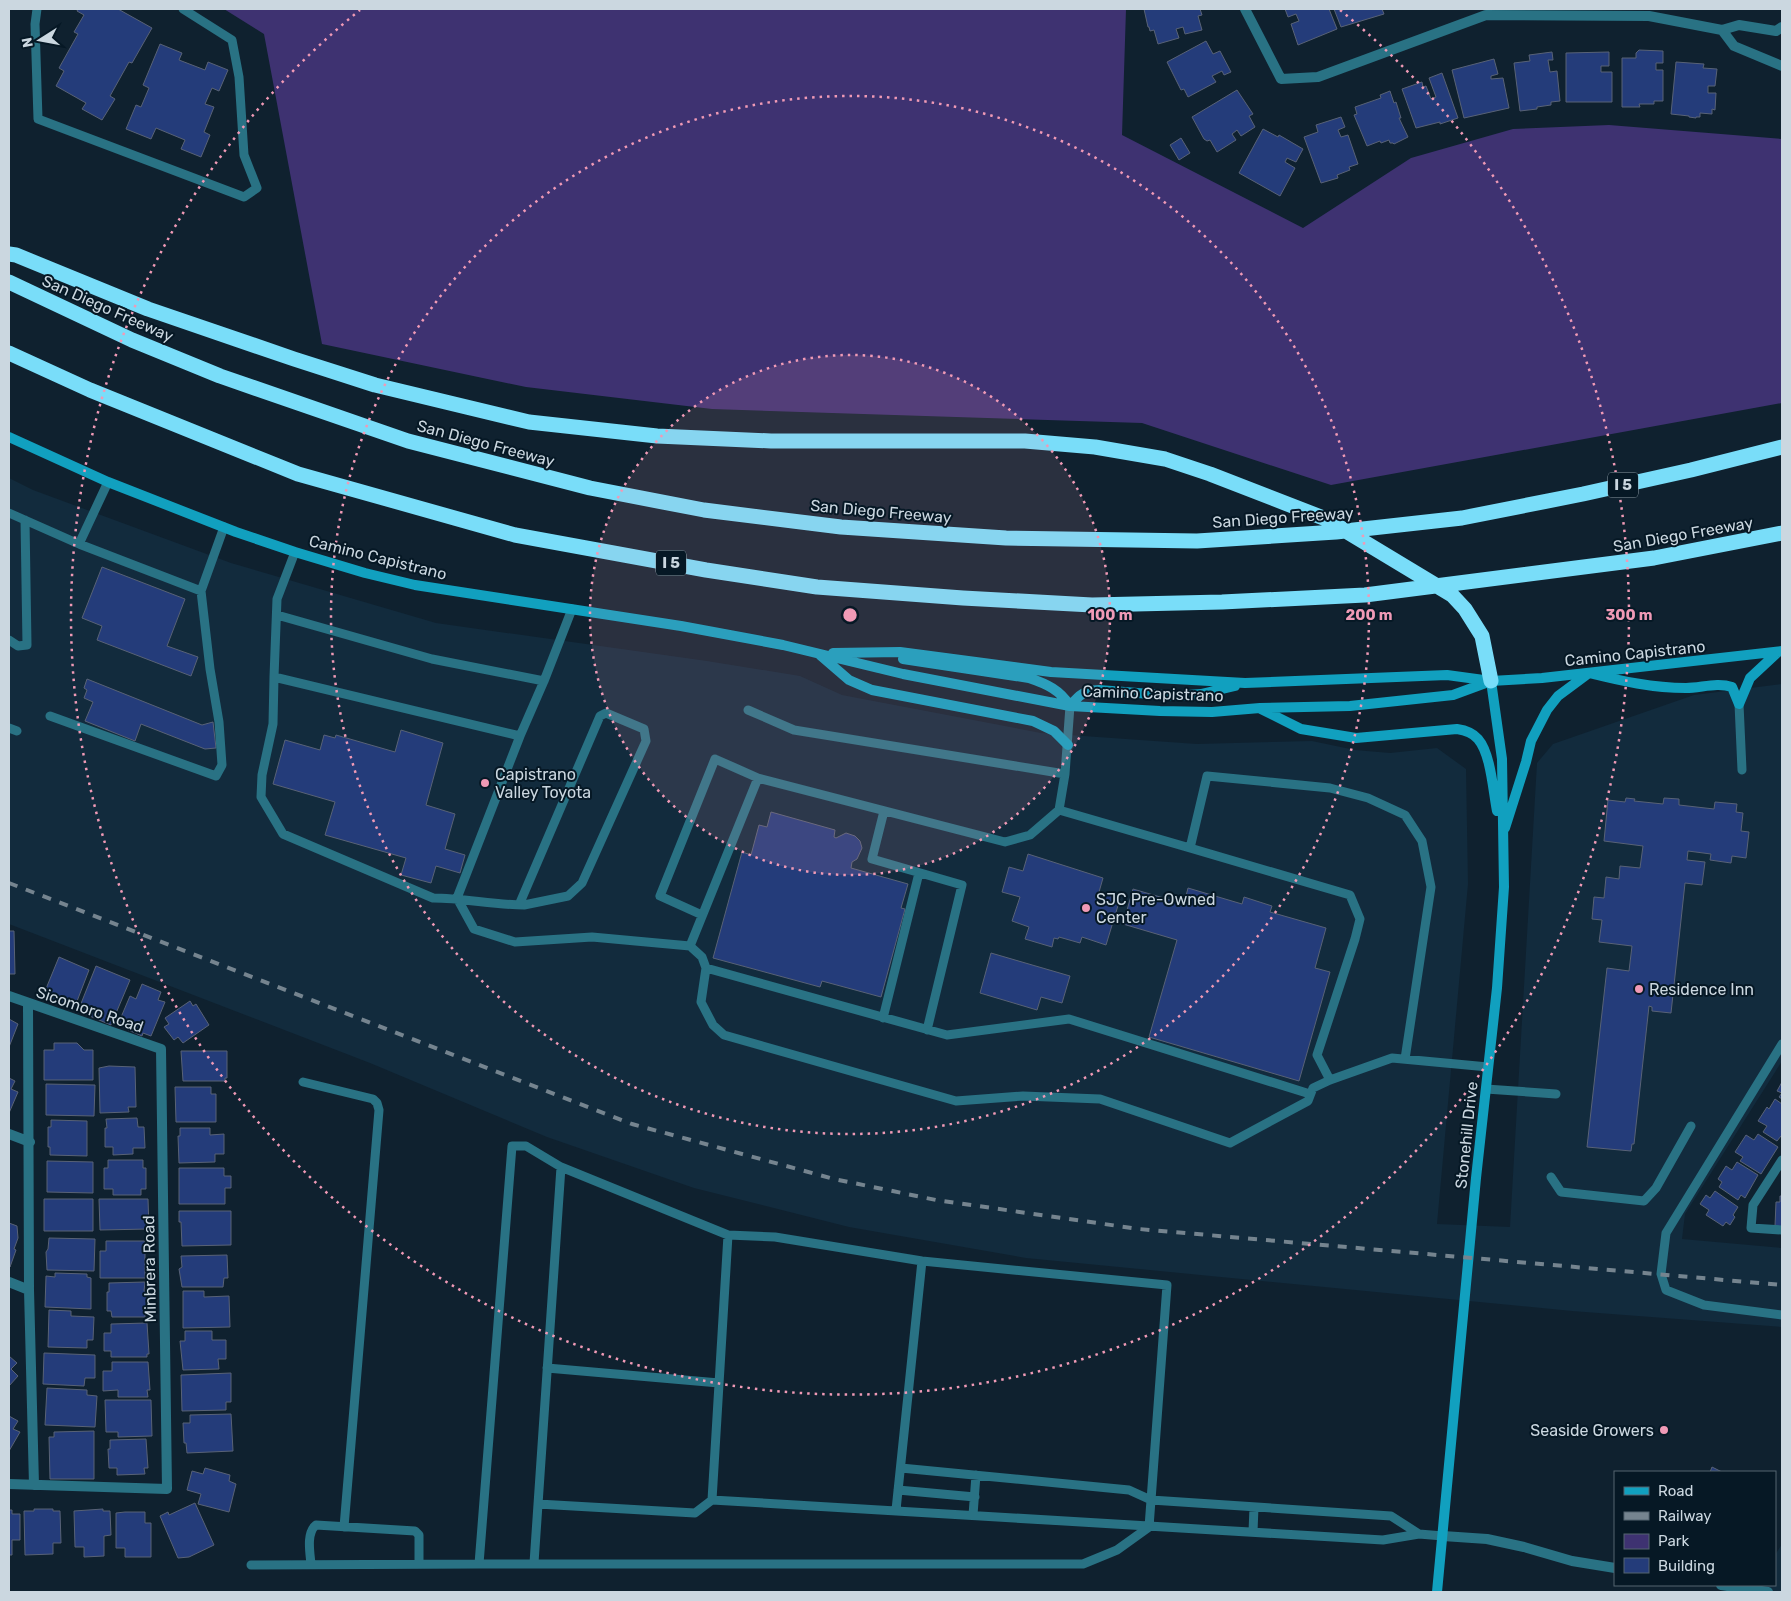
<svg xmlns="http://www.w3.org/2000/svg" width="1791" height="1601" font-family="Rubik,sans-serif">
<rect width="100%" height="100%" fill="#0f212f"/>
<path fill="#122b3d" d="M9 478 33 490 231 563 436 623 707 661 800 676 842 695 1041 733 1197 744 1312 741 1355 750 1390 753 1437 748 1466 769 1468 884 1437 1224 1510 1227 1537 763 1553 744 1694 695 1782 684V1061L1685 1214 1682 1239 1782 1248V1327L1572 1311 1026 1258 849 1227 694 1188 547 1137 370 1063 9 924Z
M1782 1544V1592H1751L1756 1585H1775V1555Z"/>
<path fill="#3e3271" d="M224 9H1126L1122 135 1303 228 1411 158 1513 129 1609 125 1782 139V403L1331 485 1142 423 712 409 526 387 322 344 264 34Z"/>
<path fill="#243c7a" stroke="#586276" d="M78 9H118L152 28 132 63 129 62 110 96 115 99 102 120 82 109 86 103 56 86 64 71 59 68 78 34 74 32 84 15 77 11Z
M1144 9H1200L1202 15 1198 16 1202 30 1185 34 1183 27 1176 29 1179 38 1158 44 1154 30 1150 31 1149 27H1148Z
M1285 9H1329L1337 29 1298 45 1291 24 1299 21 1296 14 1288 17Z
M1334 9H1382L1384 14 1341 27Z
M1206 41 1213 54 1220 51 1231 72 1224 75 1222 71 1212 76 1216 82 1188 97 1184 89 1181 90 1167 62Z
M160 44 182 53 179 60 205 70 208 62 228 70 219 91 212 88 205 104 214 107 204 132 210 135 201 157 181 149 185 140 156 128 151 139 126 129 136 105 141 107 149 88 143 85Z
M1639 50 1663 51V63H1656V70H1663V101H1654V104H1639L1640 107H1622V58H1636V53Z
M1552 52 1553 60H1548L1550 72 1557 71 1560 101 1551 102V105L1537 107V109L1520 111 1514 63 1530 61 1529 55Z
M1609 52V66H1601V72H1612V102H1566V53Z
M1494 59 1498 74 1491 76V79L1503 78 1509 108 1464 118 1452 70Z
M1676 62 1704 64 1703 68 1717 69 1715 86H1708V93H1716L1715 110 1712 109V114L1700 113V117H1696V118L1689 117V116L1671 114Z
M1442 73 1458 118 1440 124V122L1416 128 1402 89 1422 82 1423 87 1426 86 1431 99 1436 97 1429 78Z
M1237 90 1253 114 1249 116 1255 127 1241 136 1237 130 1232 134 1236 140 1217 152 1210 140 1207 141 1204 139 1192 117Z
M1390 91 1394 103 1396 102 1401 118H1399L1408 137 1394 144 1393 143H1390L1389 140 1381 143 1380 141 1367 146 1354 115 1357 114 1355 107 1381 98 1380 95Z
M1341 117 1345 127 1338 130 1341 137 1348 135 1358 164 1349 167 1350 170 1337 175 1338 178 1321 183 1304 137 1318 132 1316 125Z
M1263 129 1278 137 1279 135 1303 149 1296 162 1287 158 1285 162 1295 168 1280 196 1239 173Z
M1181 138 1190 153 1179 160 1170 145Z
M102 567 185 599 167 646 198 657 191 676 97 640 102 626 82 618Z
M87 679 202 725 213 722 216 748 205 749 141 724 135 741 85 721 93 702 84 698 87 690 84 688Z
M401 730 443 743 426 805 455 814 445 849 465 855 460 873 436 866 431 883 401 875 406 858 325 835 335 802 273 784 285 740 320 750 324 735 335 738 336 735 395 752Z
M1626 798 1635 799 1634 801 1663 804 1664 798 1679 799V805L1714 809 1715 802 1737 804 1736 812 1743 813 1741 831 1749 832 1746 858 1732 856 1731 863 1710 860 1711 854 1688 851 1687 860 1705 862 1702 885 1685 883 1671 1013 1652 1011V1007L1649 1006 1634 1144H1632L1631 1151 1587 1147 1607 968 1629 971 1632 946 1599 942 1602 920 1592 919 1594 897 1604 898 1606 877 1619 879 1620 866 1640 868 1643 846 1604 841 1608 800 1625 802Z
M771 812 835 830 834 837 836 838 846 833 855 836 860 841 862 848 857 859 852 862 851 868 908 884 901 908 905 909 881 997 822 981 820 987 713 958 742 852 751 855 759 825 767 827Z
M1028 854 1103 878 1099 892 1120 899 1106 945 1082 937 1080 943 1059 937 1058 939 1054 938 1052 947 1025 939 1029 927 1012 921 1020 897 1002 892 1009 867 1023 871Z
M1188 888 1242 904 1244 897 1272 906 1270 912 1326 928 1315 968 1330 972 1299 1081 1149 1037 1177 940 1123 924 1133 889 1184 904Z
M9 931H14L15 974H9Z
M991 953 1070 976 1062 1003 1041 997 1037 1010 980 993Z
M59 957 89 970 74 1009 50 1000V999L43 996Z
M96 966 130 980 111 1025 78 1011Z
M142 984 161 992 158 1000 165 1002 151 1036 143 1033 142 1036 124 1028 125 1025 119 1022 130 996 136 999Z
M190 1001 193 1006 196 1004 209 1025 183 1043 178 1037 174 1040 164 1027 169 1024 165 1018Z
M9 1019 18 1024 9 1047Z
M54 1043H77L84 1050H93V1080H44V1050H54Z
M181 1051H227V1078H225V1081H183Z
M109 1066 135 1067 136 1107H128L129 1112 100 1113 99 1068Z
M9 1078 15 1081 11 1089 18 1092 9 1113Z
M1782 1082V1099L1779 1097 1782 1093 1777 1091Z
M46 1084 95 1085 94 1116 46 1115Z
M175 1087H211V1094H216V1122H176Z
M1775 1099 1782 1104V1137L1781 1136 1777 1141 1763 1132 1767 1126 1758 1121 1767 1107 1769 1109Z
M137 1118 138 1127H144L145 1148H133V1154L113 1155V1147H105V1128H107L106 1119Z
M51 1120 87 1121V1156L50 1155V1147H48V1127H51Z
M180 1128H210V1135L224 1134V1154H215V1162L179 1163 178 1136H180Z
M1758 1134 1778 1147 1761 1174 1740 1161 1743 1157 1735 1152 1746 1135 1754 1140Z
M108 1160H143V1168H146V1189H141V1195H113V1189H104V1168H108Z
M47 1161 93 1162V1193L47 1192Z
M1737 1162 1758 1175 1745 1198 1741 1195 1738 1200 1719 1187 1722 1182 1718 1179 1726 1166 1732 1170Z
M179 1168H224V1176H231V1188H225V1204H179Z
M1715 1191 1738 1207 1733 1215 1735 1217 1730 1225 1726 1222 1723 1226 1706 1215 1709 1210 1700 1204 1706 1195 1710 1198Z
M1780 1196H1782V1227L1775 1226 1776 1202H1780Z
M44 1199H93V1231H44Z
M99 1199H148L149 1229 100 1230Z
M179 1211H231V1245L182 1246 181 1222H179Z
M9 1223 17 1226 18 1238 14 1249 16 1250 10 1267Z
M49 1238 95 1239 94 1271 47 1270 46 1252 48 1249Z
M106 1241H145V1278H100V1251H106Z
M227 1255 228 1278H224L223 1287H182L179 1269 182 1267 181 1256Z
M55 1273 87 1274V1277L91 1278V1309L45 1307 46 1276 55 1277Z
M145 1282 144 1291H147V1311H145V1317H112L111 1311H107V1292H109V1283Z
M183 1291H204V1297L229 1296 230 1327 183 1328Z
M49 1310 71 1311V1316L94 1317 93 1340H87V1348L48 1347Z
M147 1323 149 1354H147V1357H111V1351H104V1333H111V1324Z
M185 1331H212V1340H226V1359H218L219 1369 183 1370 180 1341H185Z
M44 1353 95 1355V1378H85L84 1386 43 1384Z
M9 1356 17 1363 11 1369 18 1376 9 1386Z
M112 1362H148L150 1390H147L148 1397H118V1390L103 1391V1371H112Z
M231 1373V1402H226V1410L182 1411 181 1375Z
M47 1388 87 1390V1395L97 1396 95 1427 45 1425Z
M105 1400H151L152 1436 118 1437V1432H106Z
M231 1414 233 1451 187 1453 186 1443H184L183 1423H190V1415Z
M9 1416 18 1421 13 1429 20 1432 9 1451Z
M94 1431V1479H50L49 1437H54V1432Z
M146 1439 148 1468H144L145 1474 117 1475V1468H109L108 1449H110V1440Z
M1712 1467 1722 1472H1710Z
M205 1468 230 1475 229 1481 236 1484 229 1512 198 1504 201 1494 187 1490 192 1471 203 1474Z
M195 1503 214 1545 189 1557 178 1558 160 1516 168 1512 169 1515Z
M34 1509H53V1511H60L61 1543H53V1554L25 1555 24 1511H34Z
M103 1509V1511H110L111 1535 104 1536V1556L84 1557V1547H75L74 1511Z
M9 1510H12V1514H20V1540H12V1555H9Z
M125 1512H145V1523H151V1557H125V1548H116V1513Z"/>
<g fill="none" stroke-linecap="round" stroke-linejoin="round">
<path stroke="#297284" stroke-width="9" d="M37 9 35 24 38 119 244 197 257 188 244 155 239 77 232 40 183 9
M9 513 79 544 201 591 224 527
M79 544 108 482
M295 552 277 599 274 677 520 736
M572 609 544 681 520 736 457 898 474 929 515 942 592 937 690 946 702 957 706 968 701 1002 713 1025 724 1035 956 1101 1023 1096 1100 1099 1230 1143 1308 1101 1313 1088 1330 1080 1392 1058 1488 1067
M277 615 432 659 544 681
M9 640 18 646 27 645 25 520
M274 677 273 724 262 775 261 797 283 834 433 898C464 898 493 905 524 905L568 896 582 883 646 741 644 729 606 713 600 716 519 905
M1739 704 1742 770
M748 710 794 730 1065 774
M50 716 216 776 222 765 219 722 210 669 201 591
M9 728 17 731
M1059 810 1190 848 1207 776 1330 788 1368 798 1405 815 1422 841 1431 887 1405 1059
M884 811 872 859 962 885 927 1030
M1190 848 1350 895 1360 919 1355 939 1317 1055 1330 1080
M702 915 660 896 715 759 758 778
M690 946 758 778 1005 842 1030 835 1059 810 1065 774 1070 706
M706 968 947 1035 1069 1019 1310 1094
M883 1018 919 873
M1782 1044 1666 1233 1661 1274 1666 1290 1704 1305 1782 1315
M303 1082 373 1099 377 1103 379 1110 344 1527
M1486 1089 1556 1094
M1782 1160 1753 1205 1751 1228 1782 1230
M1551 1177 1561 1192 1644 1201 1656 1188 1691 1126
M728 1235 712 1500 1383 1540 1419 1534 1443 1536
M547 1368 719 1383
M901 1468 1129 1490 1151 1500 1391 1516 1419 1534
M898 1490 975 1497
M538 1504 695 1513 712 1500
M896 1510 922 1261
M973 1515 976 1475
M1253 1532 1254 1507
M534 1563 561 1167 526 1146H512L479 1564H1083L1117 1550 1149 1527 1167 1285 922 1261 775 1237 728 1235 561 1167
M311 1564C310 1553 306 1533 316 1525L415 1531 419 1535V1564
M251 1565 479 1564"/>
<path stroke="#297284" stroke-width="10" d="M1245 9 1281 79 1318 77 1486 15 1649 16 1722 30 1739 25 1776 31 1782 27
M1722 30 1734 46 1782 66
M9 996 161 1049 167 1489 9 1484
M28 1003 29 1290 34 1485
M9 1134 30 1142
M9 1282 29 1290
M1443 1536 1487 1539 1524 1547 1572 1561 1615 1568
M1721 1585 1768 1592"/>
<path stroke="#11a0bf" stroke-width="10" d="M9 437 108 482 236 532 295 552 365 573 415 585 681 626 783 645 903 674 1070 706 1160 711 1212 712 1260 708 1350 706 1453 695 1491 681
M833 653 900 652 1051 672 1245 683 1447 675 1491 681 1542 678 1782 651
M820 655 849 680 872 690 1033 721 1054 731 1068 745
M903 659 1029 678C1047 684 1060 690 1070 706 1080 694 1084 691 1099 690L1176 696 1201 694 1235 686
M1739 704 1750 678 1778 652
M1261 709 1301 729 1356 738 1457 729C1464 730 1473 733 1478 739 1491 754 1493 791 1497 811
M1505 828 1526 762 1531 741 1547 710 1558 696 1589 673C1621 681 1653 688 1686 688 1701 688 1717 682 1732 687L1739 704
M1437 1592 1476 1178 1497 988 1504 887 1502 759 1491 681"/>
<path stroke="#79ddf9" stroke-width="15" d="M9 254 16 255 148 309 294 359 375 385 529 422 657 436 771 441H1025L1095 447 1165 459 1210 474 1326 519 1452 595 1465 609 1482 636 1491 681
M9 282 132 340 220 376 408 441 590 488 704 510 841 527 1006 538 1197 541 1336 532 1462 518 1583 494 1691 470 1782 447
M9 353 90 390 298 474 515 535 706 570 817 587 963 598 1092 605 1222 602 1365 595 1654 558 1782 533"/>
<path stroke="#75848f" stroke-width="4" stroke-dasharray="9 9" stroke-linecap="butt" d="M9 883 632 1124 834 1179 936 1200 1139 1229 1782 1285"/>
</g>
<circle cx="850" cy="615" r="260" fill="#f09ab6" fill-opacity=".12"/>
<g fill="none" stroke="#f09ab6" stroke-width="2.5" stroke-dasharray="2.5 5">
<circle cx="850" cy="615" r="260"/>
<circle cx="850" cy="615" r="519"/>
<path d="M1340 10A779 779 0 1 1 360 10"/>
</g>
<g fill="#f09ab6" stroke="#061825" stroke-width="2">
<circle cx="485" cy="783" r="5"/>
<circle cx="1086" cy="908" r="5"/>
<circle cx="1639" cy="989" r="5"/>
<circle cx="1664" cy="1430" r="5"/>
</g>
<g text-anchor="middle" stroke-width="4" stroke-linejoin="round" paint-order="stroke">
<g fill="#061825" stroke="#909ea8" stroke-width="1">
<rect x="1608" y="472.5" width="30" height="25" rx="4"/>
<rect x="656" y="550.5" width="30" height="25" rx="4"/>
</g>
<g font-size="15" font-weight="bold" fill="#cbd7e0">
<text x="1623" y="490">I 5</text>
<text x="671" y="568">I 5</text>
</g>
<g font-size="16" fill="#cbd7e0" stroke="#061825">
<text transform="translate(108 308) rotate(24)" y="6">San Diego Freeway</text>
<text transform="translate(486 443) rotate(15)" y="6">San Diego Freeway</text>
<text transform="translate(881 511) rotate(5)" y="6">San Diego Freeway</text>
<text transform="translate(1283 517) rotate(-4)" y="6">San Diego Freeway</text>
<text transform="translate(1683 534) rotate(-10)" y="6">San Diego Freeway</text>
<text transform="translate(378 557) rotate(14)" y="6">Camino Capistrano</text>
<text transform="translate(1635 653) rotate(-6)" y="6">Camino Capistrano</text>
<text transform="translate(1153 693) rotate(2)" y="6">Camino Capistrano</text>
<text transform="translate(90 1009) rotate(19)" y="6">Sicomoro Road</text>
<text transform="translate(1466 1135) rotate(-84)" y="6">Stonehill Drive</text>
<text transform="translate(149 1269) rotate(-91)" y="6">Minbrera Road</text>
</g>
<g font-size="16" fill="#cbd7e0" stroke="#061825" text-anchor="start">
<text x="495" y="780">Capistrano<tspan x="495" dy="18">Valley Toyota</tspan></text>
<text x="1096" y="905">SJC Pre-Owned<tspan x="1096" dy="18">Center</tspan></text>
<text x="1649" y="995">Residence Inn</text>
<text x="1654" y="1436" text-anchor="end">Seaside Growers</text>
</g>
</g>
<circle cx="850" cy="615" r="8" fill="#f09ab6" stroke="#061825" stroke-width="2.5"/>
<g font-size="15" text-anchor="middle" font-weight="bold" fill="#f09ab6" stroke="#061825" stroke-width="4" stroke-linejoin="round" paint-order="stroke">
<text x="1110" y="620">100 m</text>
<text x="1369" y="620">200 m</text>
<text x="1629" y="620">300 m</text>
</g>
<rect width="1791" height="1601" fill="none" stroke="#cbd7e0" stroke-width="20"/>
<rect x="1614" y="1471" width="162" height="115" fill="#061825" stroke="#556470"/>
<rect x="1624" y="1487" width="25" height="8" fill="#11a0bf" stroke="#556470"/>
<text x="1658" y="1496" font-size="15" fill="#cbd7e0">Road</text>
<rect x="1624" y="1512" width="25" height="8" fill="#75848f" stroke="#556470"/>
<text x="1658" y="1521" font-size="15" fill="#cbd7e0">Railway</text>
<rect x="1624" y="1534" width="25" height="15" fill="#3e3271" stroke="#556470"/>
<text x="1658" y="1546" font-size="15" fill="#cbd7e0">Park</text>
<rect x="1624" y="1558" width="25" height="15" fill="#243c7a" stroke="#556470"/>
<text x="1658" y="1571" font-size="15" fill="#cbd7e0">Building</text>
<g transform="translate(40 40) rotate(259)" stroke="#061825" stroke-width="4" paint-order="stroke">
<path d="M0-4L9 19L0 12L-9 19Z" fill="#cbd7e0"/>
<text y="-8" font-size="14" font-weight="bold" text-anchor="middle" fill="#cbd7e0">N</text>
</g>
</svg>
